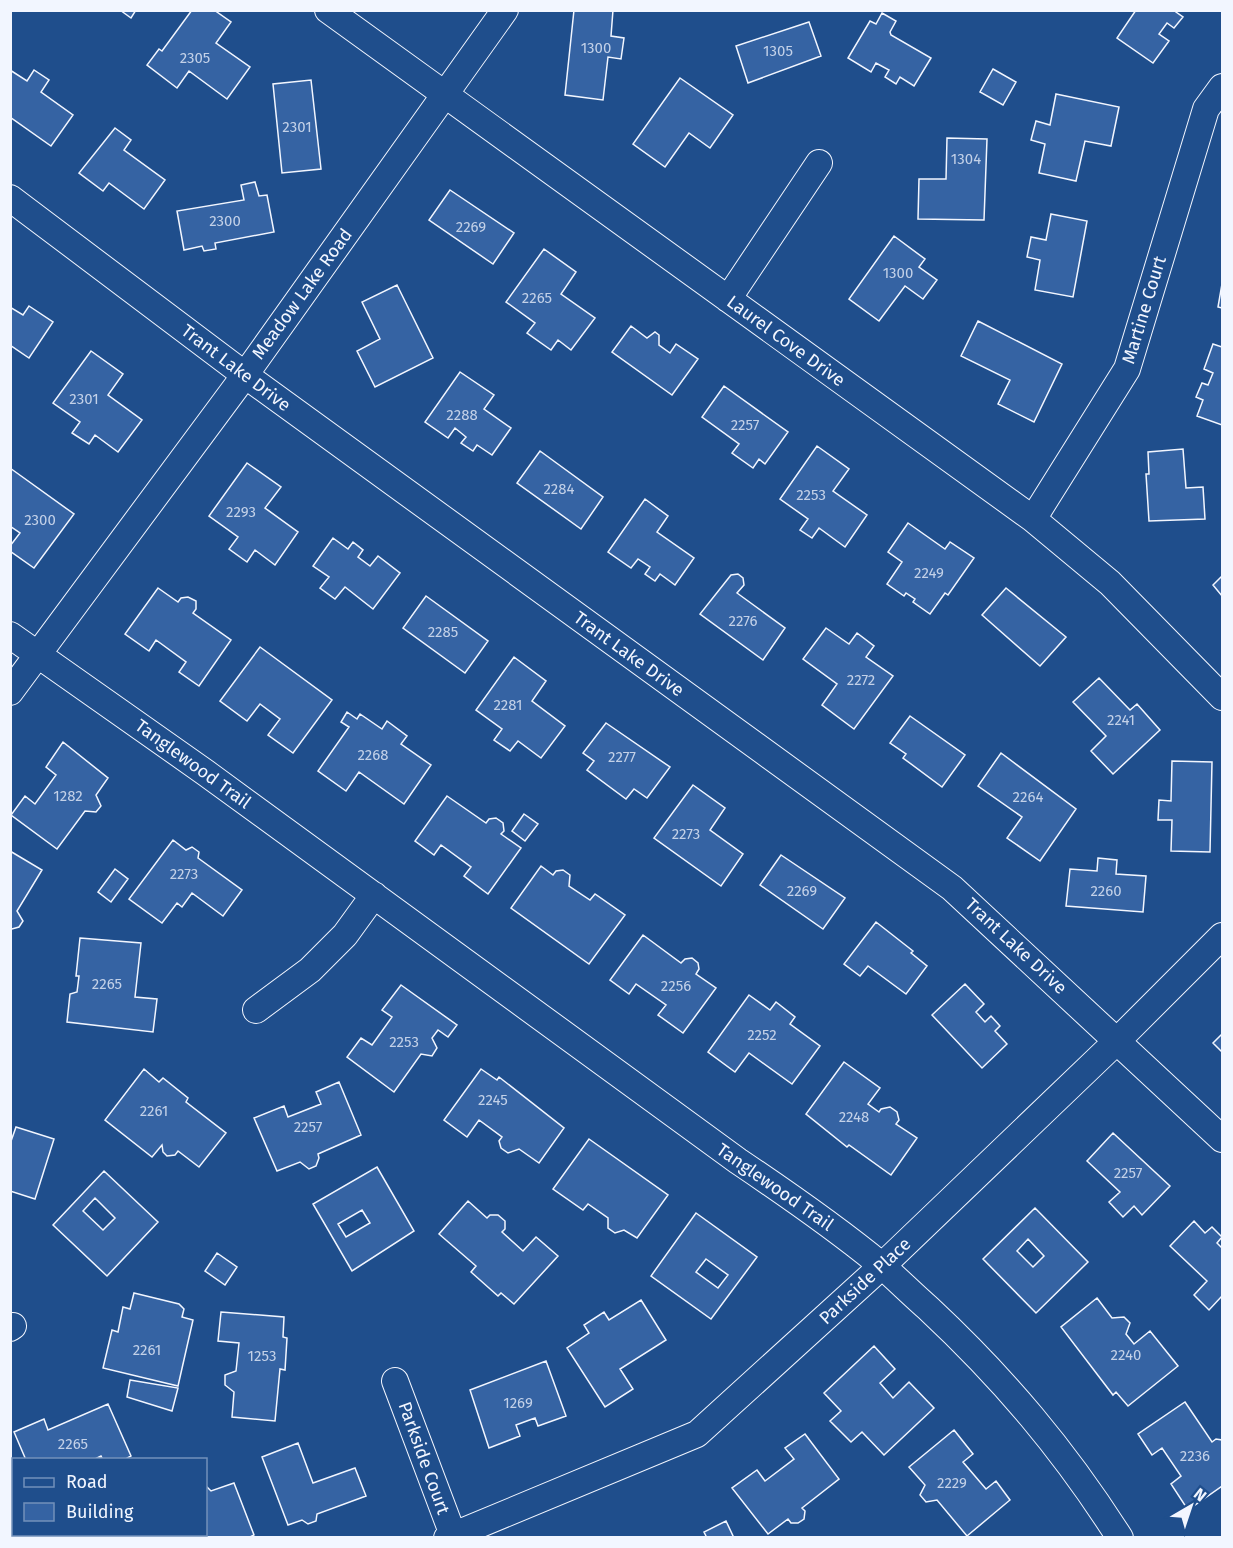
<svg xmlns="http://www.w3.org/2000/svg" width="1233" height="1548" font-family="'Fira Sans',sans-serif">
<rect width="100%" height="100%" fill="#1f4e8c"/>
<path fill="#3563a3" stroke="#f2f6ff" stroke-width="1.5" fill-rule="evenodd" d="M120 10H136L131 18Z
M192 10H214L231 22 216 43 250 67 227 99 189 71 177 88 147 65 159 49 162 51Z
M574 10H613L611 36 624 38 621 59 608 57 603 100 565 95Z
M1136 10H1177L1176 12 1183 17 1174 28 1167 23 1159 34 1169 41 1153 63 1117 38Z
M882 13 896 21 890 32 891 35 931 58 914 86 900 77 896 84 885 77 889 70 876 63 871 72 848 58 870 21 876 24Z
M809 22 821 56 748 83 736 46Z
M993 69 1016 82 1003 105 980 92Z
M10 70 27 81 34 70 49 80 41 92 73 115 51 146 10 117Z
M680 78 733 115 710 148 689 133 665 167 633 144Z
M311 80 321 169 282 173 273 84Z
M1056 94 1119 107 1111 146 1085 141 1076 181 1039 173 1045 144 1031 140 1036 121 1050 125Z
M115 128 131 140 124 150 165 180 144 209 109 183 103 191 79 173Z
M947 138 987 139 984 220 918 219 919 179H946Z
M255 182 259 196 267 195 274 232 215 243 216 249 204 251 202 246 184 250 177 211 244 200 241 185Z
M450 190 514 233 493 264 429 220Z
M1051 214 1087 221 1073 297 1035 290 1040 260 1027 257 1031 237 1046 240Z
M894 236 925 259 919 267 937 280 923 299 905 286 879 321 849 299Z
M544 249 576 272 561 294 595 318 571 350 558 340 551 350 527 333 535 323 506 302Z
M1222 284V308L1218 307Z
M397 285 433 358 375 387 357 351 380 339 362 302Z
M29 306 53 322 29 358 10 345V307L23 315Z
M978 321 1062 364 1034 422 998 404 1010 380 961 356Z
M631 326 647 338 655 332 659 335V345L670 353 676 344 698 359 672 395 612 352Z
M1213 344 1222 347V425L1197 416 1203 400 1196 397 1202 383 1208 385 1213 373 1204 369Z
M91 351 123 374 108 395 142 420 118 452 95 435 89 444 72 433 80 422 53 403Z
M460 372 494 395 484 409 511 428 492 455 477 445 473 451 461 443 466 437 455 428 448 438 425 422Z
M724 386 788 432 765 464 759 459 753 468 732 453 739 444 702 417Z
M817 446 849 469 833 491 867 515 845 547 819 528 812 538 800 530 808 519 780 499Z
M1183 449 1186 488 1203 487 1205 519 1149 521 1146 474H1149L1148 452Z
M540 451 603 497 581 529 517 483Z
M247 463 281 487 265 508 298 532 275 565 255 550 247 562 229 549 238 537 209 516Z
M10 468 74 514 34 568 10 551V546L20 533 10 526Z
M645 499 668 516 657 532 694 558 675 585 660 574 655 581 645 574 650 567 638 559 631 568 608 552Z
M908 523 945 549 950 542 974 558 948 595 945 593 930 614 913 602 915 599 906 593 904 596 887 584 902 562 888 552Z
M333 538 348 549 353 542 363 550 358 557 370 566 378 556 400 573 373 609 345 587 335 599 320 588 329 577 313 566Z
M738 574 743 578 744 585 737 593 785 628 763 660 700 614 731 575Z
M1222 576V596L1213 585Z
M158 588 178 602 181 598 188 597 196 601V609L193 613 231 640 199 686 179 672 186 662 156 640 149 651 125 634Z
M1006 588 1066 637 1040 666 982 615Z
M426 596 488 641 465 673 403 628Z
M826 628 849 644 857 633 874 646 866 657 893 676 854 729 822 705 837 684 803 659Z
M260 647 332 700 293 753 268 735 280 719 260 704 247 721 220 701Z
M514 657 546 681 532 701 565 726 541 758 518 741 510 751 494 740 502 729 476 710Z
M1099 678 1130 710 1137 704 1160 730 1113 774 1091 751 1106 736 1073 702Z
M347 712 357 719 360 714 382 729 387 721 407 736 401 744 431 765 404 804 359 772 346 791 318 771 349 727 341 722Z
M910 716 965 755 942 787 903 758 906 754 890 743Z
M606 723 670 767 647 798 634 789 626 799 587 770 594 761 583 753Z
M63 742 108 778 96 795 101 806 96 812 85 811 57 849 11 815 25 796 35 804 56 775 46 767Z
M1001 753 1076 809 1040 861 1007 838 1022 817 978 786Z
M1172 761 1212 762 1210 852 1171 851 1172 820H1158L1159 800 1171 801Z
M693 785 725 808 710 830 743 854 721 886 654 838Z
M447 796 486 823 489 819 496 818 503 823 504 831 501 834 521 848 488 894 464 876 471 867 441 845 434 855 415 841Z
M524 814 538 824 525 841 512 831Z
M173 840 186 850 192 847 199 852 198 858 242 890 223 916 192 893 182 907 177 903 162 923 129 899Z
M10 851 42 870 17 911 23 921 19 927 12 929 10 928Z
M781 855 845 898 823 929 760 885Z
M1098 858 1117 860 1116 874 1146 876 1143 912 1066 906 1070 869 1097 871Z
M541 866 553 875 556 871 563 870 570 875 569 886 590 900 595 894 625 915 589 964 511 908Z
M115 869 128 879 111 902 98 892Z
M876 922 913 951 911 953 927 966 906 994 868 966 860 976 844 964Z
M643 935 681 963 685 959 692 958 698 963 699 969 696 974 716 988 683 1033 658 1015 666 1005 636 984 629 994 610 980Z
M80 938 141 943 135 997 157 999 153 1032 67 1022 70 994 77 992 79 976H76Z
M965 984 984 1004 976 1012 985 1022 991 1016 1000 1026 995 1031 1007 1044 982 1068 932 1015Z
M401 985 457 1025 448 1037 438 1030 432 1038 437 1048 432 1056 421 1054 394 1092 347 1057 361 1038 372 1045 392 1017 382 1010Z
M749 995 770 1010 776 1002 795 1017 790 1024 820 1046 792 1084 749 1053 735 1072 708 1052Z
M1222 1034V1052L1213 1043Z
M844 1062 880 1088 868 1104 879 1112 881 1109 890 1107 897 1112 899 1120 896 1124 917 1138 891 1175 849 1145 847 1147 806 1114Z
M144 1069 159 1082 163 1078 188 1098 186 1102 226 1133 199 1167 178 1151 175 1155 167 1156 163 1152 162 1145 152 1157 105 1120Z
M481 1069 497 1080 499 1077 564 1128 539 1163 519 1149 508 1153 501 1148 499 1141 502 1137 479 1120 467 1137 444 1120Z
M339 1082 361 1135 318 1154 319 1158 316 1166 309 1169 300 1162 277 1171 254 1118 284 1106 288 1117 321 1104 316 1092Z
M16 1127 54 1139 35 1199 10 1191V1144Z
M1113 1133 1170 1186 1142 1215 1134 1206 1123 1217 1109 1202 1120 1192 1087 1161Z
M589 1139 668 1195 637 1238 624 1230 615 1233 608 1228V1218L588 1204 583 1210 553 1189Z
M377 1167 414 1231 352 1271 313 1204ZM362 1210 370 1223 346 1237 338 1224Z
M104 1171 158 1222 107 1276 53 1225ZM95 1198 115 1218 103 1230 83 1211Z
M468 1201 487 1218 490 1215H498L505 1221V1229L502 1232 523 1251 536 1237 558 1256 514 1304 501 1293 498 1296 471 1272 476 1266 439 1234Z
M1035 1208 1088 1262 1036 1313 983 1259ZM1028 1239 1044 1256 1033 1267 1017 1251Z
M696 1213 757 1257 711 1319 651 1276ZM706 1259 728 1275 718 1288 696 1272Z
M1194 1221 1205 1233 1212 1227 1222 1237 1217 1243 1222 1248V1296L1209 1310 1194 1295 1207 1281 1170 1246Z
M217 1253 237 1267 225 1285 205 1271Z
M134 1293 179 1304 184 1309 182 1317 193 1320 178 1386 103 1368 112 1330 118 1332 123 1307 130 1309Z
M1097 1298 1112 1318 1124 1317 1130 1323 1126 1334 1134 1344 1150 1331 1178 1366 1128 1406 1116 1392 1113 1395 1061 1327Z
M641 1300 666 1340 620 1369 633 1389 605 1407 567 1348 589 1333 584 1325 604 1312 609 1320Z
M221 1312 284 1317 283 1337 287 1338 285 1370 280 1369 275 1421 232 1417 234 1392 225 1385V1375L236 1371 239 1343 218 1341Z
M874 1346 895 1369 880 1383 893 1398 909 1382 934 1408 884 1455 862 1432 851 1442 830 1421 841 1411 824 1393Z
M546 1361 566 1416 538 1426 535 1418 516 1425 520 1436 489 1448 470 1390Z
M130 1380 178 1388 172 1411 127 1397Z
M1185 1402 1212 1442 1216 1439 1222 1440V1486L1188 1510 1171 1484 1181 1476 1162 1448 1152 1455 1138 1434Z
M108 1404 131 1456 124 1460H103L101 1456 93 1460H26L14 1432 44 1419 48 1430Z
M954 1430 973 1454 963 1462 986 1489 996 1481 1010 1500 967 1536 937 1500 926 1502 920 1495 925 1485 909 1467Z
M805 1434 839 1479 802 1508 805 1511 804 1519 798 1523H791L788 1519 768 1534 732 1488 757 1470 765 1481 794 1459 785 1448Z
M298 1443 313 1483 355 1468 366 1496 317 1514 316 1521 308 1524 302 1520 288 1525 262 1457Z
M234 1483 254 1535 248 1538H157L156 1534H206V1486L211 1491Z
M726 1521 734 1538H707L704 1532Z
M93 1534H125L126 1538H94Z"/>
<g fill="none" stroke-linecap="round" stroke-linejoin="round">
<g stroke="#f2f6ff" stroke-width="28">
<path id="minor" d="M328 10 1033 519 1110 583 1222 697
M10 198 245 375 952 888 1222 1139
M728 299 819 163
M1033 519 1127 369 1206 109 1222 87
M10 635 206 773 738 1161C787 1194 835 1227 881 1265 897 1279 912 1294 928 1308 1004 1379 1064 1450 1120 1538
M10 692 245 375 505 10
M256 1010 310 970 345 935 374 895
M10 1328 13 1326
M395 1381 453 1535
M447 1538 697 1434 882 1266 1118 1040 1222 936"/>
</g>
<use href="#minor" stroke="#1f4e8c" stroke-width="26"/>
</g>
<g text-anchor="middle" stroke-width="4.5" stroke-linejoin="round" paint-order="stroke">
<g font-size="15" fill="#c3d1e8">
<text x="596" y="53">1300</text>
<text x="778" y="56">1305</text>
<text x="195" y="63">2305</text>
<text x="297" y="132">2301</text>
<text x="966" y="164">1304</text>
<text x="225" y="226">2300</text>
<text x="471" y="232">2269</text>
<text x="898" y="278">1300</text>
<text x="537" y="303">2265</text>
<text x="84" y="404">2301</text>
<text x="462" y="420">2288</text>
<text x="745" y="430">2257</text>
<text x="559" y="494">2284</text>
<text x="811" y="500">2253</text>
<text x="241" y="517">2293</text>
<text x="40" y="525">2300</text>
<text x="929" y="578">2249</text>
<text x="743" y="626">2276</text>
<text x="443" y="637">2285</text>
<text x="861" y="685">2272</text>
<text x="508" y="710">2281</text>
<text x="1121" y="725">2241</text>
<text x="373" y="760">2268</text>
<text x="622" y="762">2277</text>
<text x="68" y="801">1282</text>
<text x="1028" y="802">2264</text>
<text x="686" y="839">2273</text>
<text x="184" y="879">2273</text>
<text x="802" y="896">2269</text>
<text x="1106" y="896">2260</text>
<text x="107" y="989">2265</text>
<text x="676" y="991">2256</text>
<text x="762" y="1040">2252</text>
<text x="404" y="1047">2253</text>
<text x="493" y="1105">2245</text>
<text x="154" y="1116">2261</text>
<text x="854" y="1122">2248</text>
<text x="308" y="1132">2257</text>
<text x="1128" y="1178">2257</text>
<text x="147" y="1355">2261</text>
<text x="1126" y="1360">2240</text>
<text x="262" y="1361">1253</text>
<text x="518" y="1408">1269</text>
<text x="73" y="1449">2265</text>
<text x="1195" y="1461">2236</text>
<text x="952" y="1488">2229</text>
</g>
<g font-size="18" fill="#f2f6ff" stroke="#1f4e8c">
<text transform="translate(302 294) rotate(-54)" y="6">Meadow Lake Road</text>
<text transform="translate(1144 310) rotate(-73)" y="6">Martine Court</text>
<text transform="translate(786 341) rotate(36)" y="6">Laurel Cove Drive</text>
<text transform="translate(236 368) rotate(37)" y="6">Trant Lake Drive</text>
<text transform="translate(629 654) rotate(36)" y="6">Trant Lake Drive</text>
<text transform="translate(193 764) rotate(36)" y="6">Tanglewood Trail</text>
<text transform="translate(1016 946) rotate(43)" y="6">Trant Lake Drive</text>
<text transform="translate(775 1187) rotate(35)" y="6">Tanglewood Trail</text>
<text transform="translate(865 1281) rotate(-43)" y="6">Parkside Place</text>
<text transform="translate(424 1458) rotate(70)" y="6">Parkside Court</text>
</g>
</g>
<rect width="1233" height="1548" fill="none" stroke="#f2f6ff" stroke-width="24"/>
<rect x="12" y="1458" width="195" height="78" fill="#1f4e8c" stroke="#7391ba" stroke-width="1.5"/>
<rect x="24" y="1478" width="30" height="9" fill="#1f4e8c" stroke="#7391ba" stroke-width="1.5"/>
<text x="66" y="1488" font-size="18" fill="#f2f6ff">Road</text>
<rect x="24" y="1503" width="30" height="18" fill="#3563a3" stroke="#7391ba" stroke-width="1.5"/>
<text x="66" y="1518" font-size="18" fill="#f2f6ff">Building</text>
<g transform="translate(1191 1506) rotate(39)" stroke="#1f4e8c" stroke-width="4.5" paint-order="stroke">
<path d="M0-4.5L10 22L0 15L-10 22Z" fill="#f2f6ff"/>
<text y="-9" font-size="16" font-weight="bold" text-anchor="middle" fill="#f2f6ff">N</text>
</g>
</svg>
